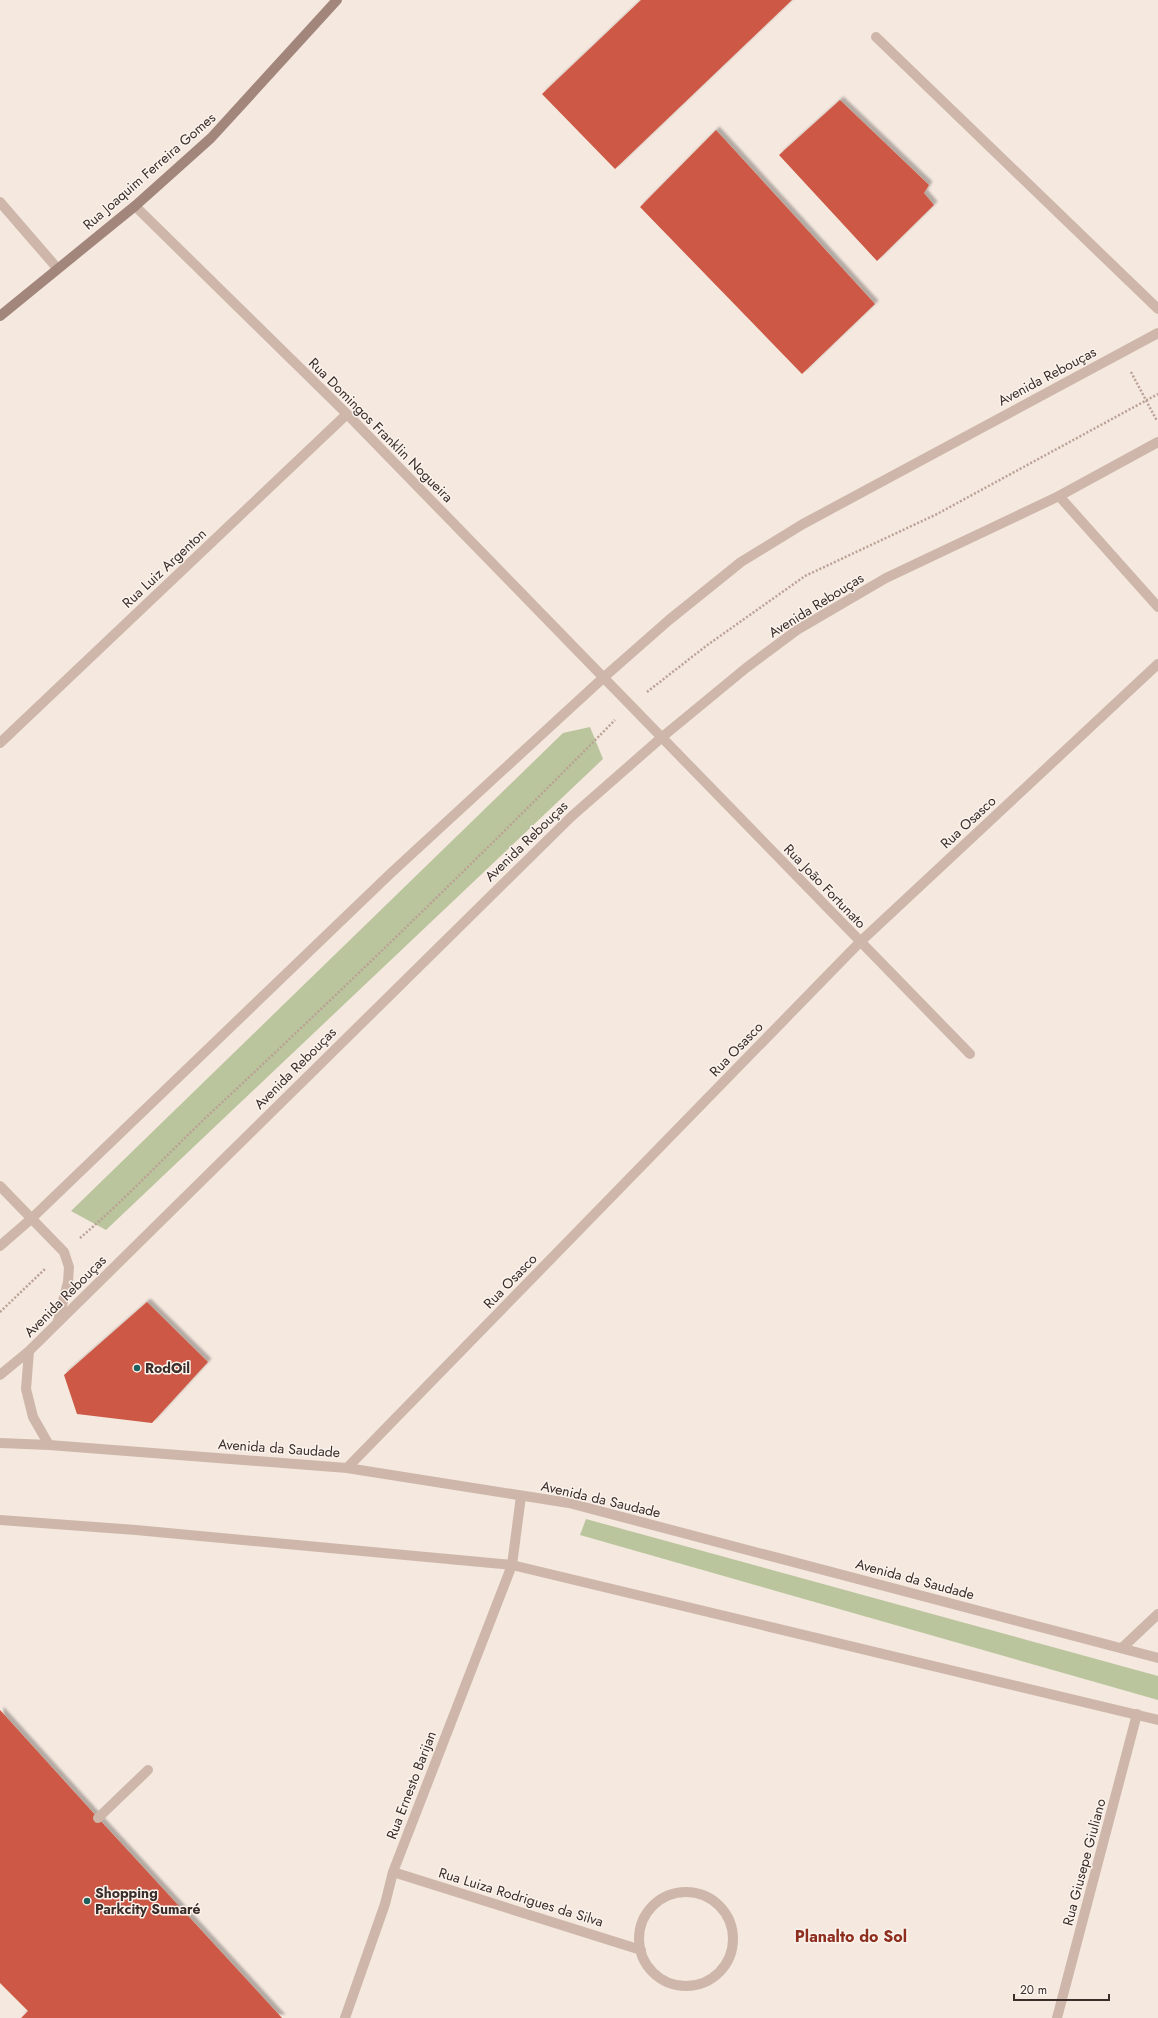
<svg xmlns="http://www.w3.org/2000/svg" width="1158" height="2018" font-family="Jost,sans-serif">
<defs>
<filter id="shadow"><feDropShadow dx="3.5" dy="-3.5" stdDeviation="1" flood-color="#0004"/></filter>
</defs>
<rect width="100%" height="100%" fill="#f4e8df"/>
<path fill="#bbc59d" d="M590 727 603 759 106 1230 71 1211 563 733Z
M586 1519 1158 1676V1700L580 1535Z"/>
<path fill="#cc5945" filter="url(#shadow)" d="M641 0H792L615 169 542 94Z
M840 100 929 185 924 193 934 205 877 261 779 155Z
M716 130 875 304 802 374 640 207Z
M147 1302 208 1362 152 1423 77 1414 64 1375Z
M0 1710 98 1818 282 2018H21L28 2011 0 1983Z"/>
<g fill="none" stroke-linecap="round" stroke-linejoin="round">
<path stroke="#baa194" stroke-width="2.5" stroke-dasharray="2 2" stroke-linecap="butt" d="M1131 372 1157 421
M647 692 706 646 805 576 937 514 1158 394
M80 1238C127 1198 169 1152 215 1109 351 982 484 853 615 720
M0 1312 46 1268"/>
<path stroke="#ceb7aa" stroke-width="10" d="M876 37 1158 309
M98 1818 148 1770"/>
<path stroke="#ceb7aa" stroke-width="10" d="M0 202 57 268
M135 206 347 414 970 1054
M1059 496 1158 607
M0 743 347 414
M0 1186 64 1252 69 1267 68 1282 58 1321
M347 1468 860 942 1158 664
M1122 1648 1158 1614
M393 1872 641 1950
M639 1939a47 47 0 1 1 94 0a47 47 0 1 1-94 0Z
M345 2018 385 1904 393 1872 512 1565 521 1496
M1057 2018 1137 1714"/>
<path stroke="#ceb7aa" stroke-width="10" d="M0 1246 31 1219 391 873 603 678 669 620 741 562 803 524 1158 333
M29 1351 26 1389 33 1417 49 1445
M0 1375 29 1351 572 816 661 738 746 668 797 630 886 578 1059 496 1158 442
M0 1443 49 1445 347 1468 569 1503 1158 1658
M0 1520 136 1530 512 1565 1158 1720"/>
<path stroke="#a2857b" stroke-width="10" d="M0 316 135 206 211 138 337 0"/>
</g>
<g fill="#1c5f5d" stroke="#fbf3ec" stroke-width="1.5">
<circle cx="137" cy="1368" r="4"/>
<circle cx="87" cy="1901" r="4"/>
</g>
<g text-anchor="middle" stroke-width="3" stroke-linejoin="round" paint-order="stroke">
<g font-size="14" fill="#3a2d2a" stroke="#fbf3ec">
<text transform="translate(149 171) rotate(-41)" y="5">Rua Joaquim Ferreira Gomes</text>
<text transform="translate(1047 376) rotate(-28)" y="5">Avenida Rebouças</text>
<text transform="translate(381 430) rotate(45)" y="5">Rua Domingos Franklin Nogueira</text>
<text transform="translate(164 568) rotate(-43)" y="5">Rua Luiz Argenton</text>
<text transform="translate(816 605) rotate(-32)" y="5">Avenida Rebouças</text>
<text transform="translate(968 822) rotate(-43)" y="5">Rua Osasco</text>
<text transform="translate(526 841) rotate(-44)" y="5">Avenida Rebouças</text>
<text transform="translate(825 886) rotate(46)" y="5">Rua João Fortunato</text>
<text transform="translate(736 1049) rotate(-46)" y="5">Rua Osasco</text>
<text transform="translate(295 1068) rotate(-45)" y="5">Avenida Rebouças</text>
<text transform="translate(510 1281) rotate(-46)" y="5">Rua Osasco</text>
<text transform="translate(65 1296) rotate(-45)" y="5">Avenida Rebouças</text>
<text transform="translate(279 1448) rotate(4)" y="5">Avenida da Saudade</text>
<text transform="translate(601 1499) rotate(13)" y="5">Avenida da Saudade</text>
<text transform="translate(915 1579) rotate(15)" y="5">Avenida da Saudade</text>
<text transform="translate(411 1785) rotate(-69)" y="5">Rua Ernesto Barijan</text>
<text transform="translate(1084 1862) rotate(-75)" y="5">Rua Giusepe Giuliano</text>
<text transform="translate(521 1897) rotate(17)" y="5">Rua Luiza Rodrigues da Silva</text>
</g>
<g font-size="14" font-weight="bold" fill="#3a2d2a" stroke="#fbf3ec" text-anchor="start">
<text x="145" y="1373">RodOil</text>
<text x="95" y="1898">Shopping<tspan x="95" dy="16">Parkcity Sumaré</tspan></text>
</g>
<g font-size="16" font-weight="bold" fill="#8e2e1e" stroke="#fbf3ec">
<text x="851" y="1942">Planalto do Sol</text>
</g>
</g>
<path d="M1014 1994v6h95v-6" fill="none" stroke="#3a2d2a" stroke-width="2"/>
<text x="1020" y="1994" font-size="12" fill="#3a2d2a" stroke="#fbf3ec" stroke-width="3" paint-order="stroke">20 m</text>
</svg>
